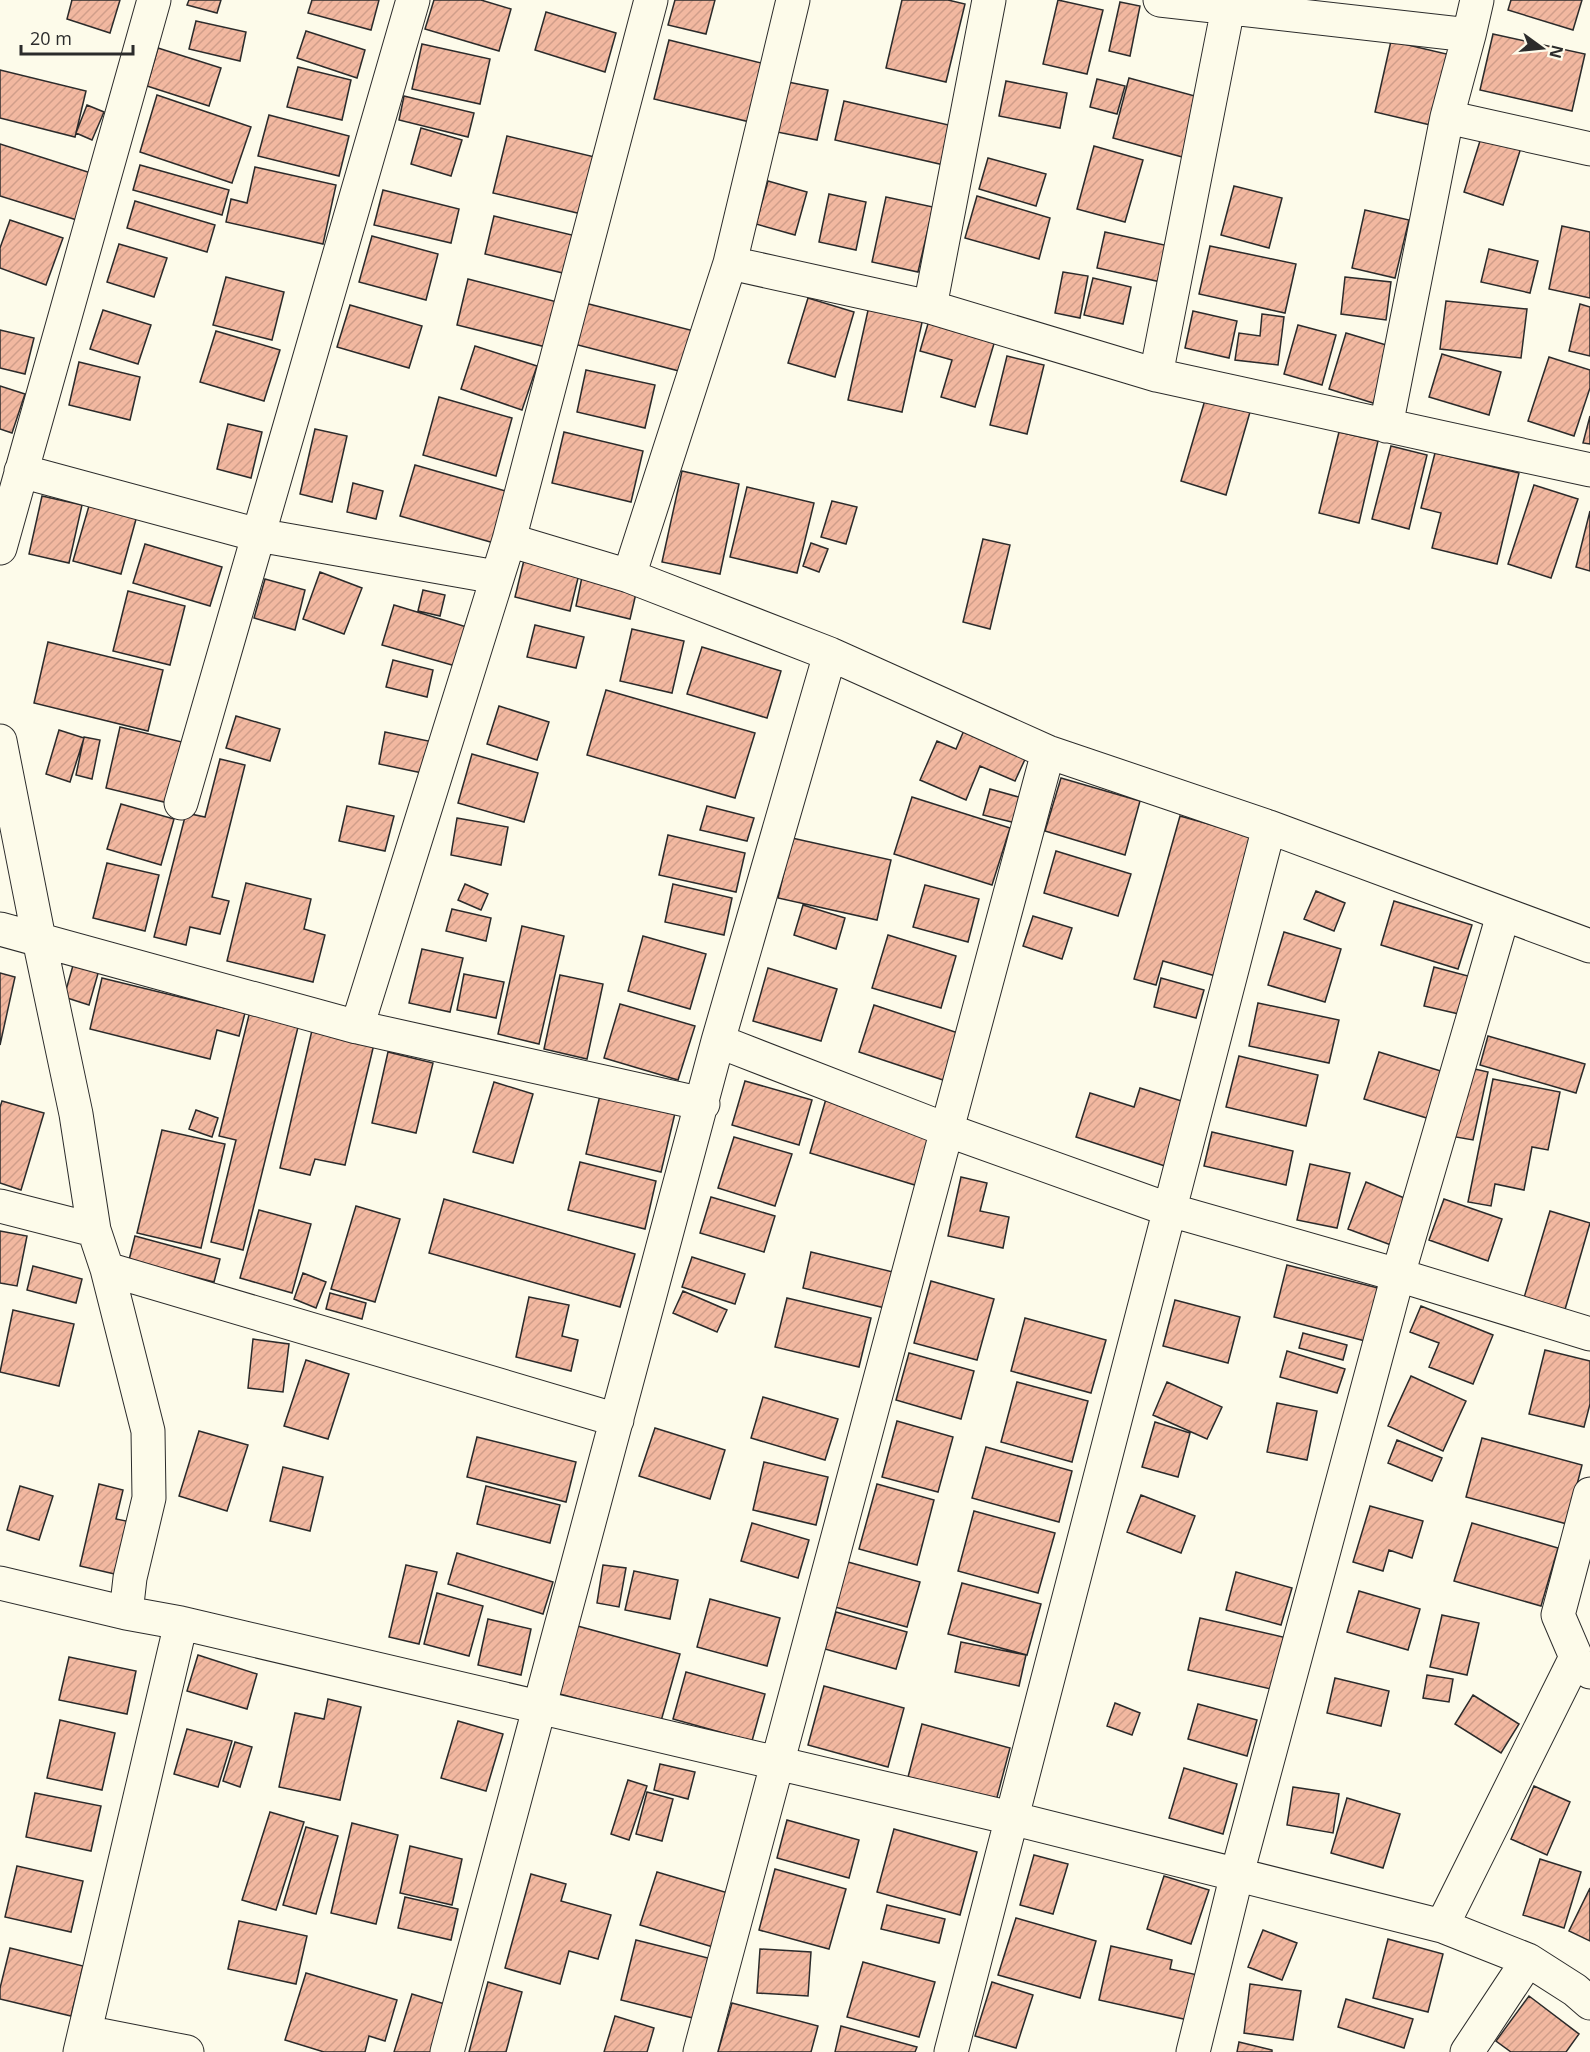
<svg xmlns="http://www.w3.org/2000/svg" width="1590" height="2052" font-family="'Open Sans',sans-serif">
<defs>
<pattern id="building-hatch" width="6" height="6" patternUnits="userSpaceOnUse" patternTransform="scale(1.5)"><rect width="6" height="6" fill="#f2b8a0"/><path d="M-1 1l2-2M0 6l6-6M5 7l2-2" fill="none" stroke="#d09e8a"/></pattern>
</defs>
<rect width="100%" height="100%" fill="#fdfbea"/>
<path fill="url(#building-hatch)" stroke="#2b2b2b" stroke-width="1.5" d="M71 0H120L110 33 67 19 72 0Z
M189 0H221L217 13 187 5Z
M312 0H379L371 30 308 13Z
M434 0H481L511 9 499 51 425 29Z
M675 0H715L706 34 668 25Z
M902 0H948L965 4 946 82 886 68Z
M1058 0 1103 10 1087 74 1043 64Z
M1511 0H1582L1573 30 1508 10Z
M1120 2 1140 6 1130 56 1109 51Z
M546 12 616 33 605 72 535 50Z
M196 21 246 32 240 61 189 49Z
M306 31 365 50 357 78 297 58Z
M1493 34 1585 54 1572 111 1480 90Z
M669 40 769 65 754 123 654 99Z
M1391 41 1455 56 1439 127 1375 112Z
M422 44 490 59 480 104 412 89Z
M158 48 221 68 209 106 147 86Z
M298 67 351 80 342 120 287 107Z
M0 70 86 91 75 137 0 118Z
M1129 78 1202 98 1186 158 1113 138Z
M1097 79 1125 86 1117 114 1090 107Z
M1006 81 1067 93 1060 128 999 116Z
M788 82 828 90 817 140 777 132Z
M157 95 251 127 232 183 140 152Z
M404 96 474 113 468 137 399 120Z
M844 101 953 126 944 165 835 140Z
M87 105 104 112 92 140 76 133Z
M269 115 349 136 339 176 258 156Z
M1485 125 1524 138 1503 205 1464 192Z
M421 128 462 140 451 176 411 164Z
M507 136 603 159 590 216 493 193Z
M0 144 94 174 80 221 0 196Z
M1094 146 1143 160 1125 222 1077 209Z
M988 158 1046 174 1036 206 979 189Z
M140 165 229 190 222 215 133 190Z
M255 167 336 185 323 244 226 222 231 199 247 203Z
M768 181 807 192 795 235 756 224Z
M1234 186 1282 198 1269 248 1221 235Z
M383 190 459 209 451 243 374 225Z
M829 194 866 202 856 250 819 242Z
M977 196 1050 218 1039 259 965 238Z
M886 197 933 207 918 272 872 262Z
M135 201 215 225 207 252 127 228Z
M1365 210 1409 220 1395 278 1352 268Z
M494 216 580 237 571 275 485 254Z
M10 220 63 238 46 285 0 268V248Z
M1562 226 1590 232V298L1549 289Z
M1105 232 1169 246 1161 282 1097 268Z
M372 236 438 254 426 300 359 282Z
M119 244 167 258 154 297 107 282Z
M1210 246 1296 264 1285 313 1199 294Z
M1489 249 1538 261 1530 293 1481 282Z
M1063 272 1088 276 1080 318 1055 313Z
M226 277 284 292 272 340 213 325Z
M1345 277 1391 282 1386 320 1341 314Z
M1093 278 1131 287 1123 324 1084 315Z
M468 279 561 303 550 348 457 325Z
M808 298 854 312 835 377 788 363Z
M1446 301 1527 309 1521 358 1440 349Z
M585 303 694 331 683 372 574 344Z
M1580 304 1590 307V356L1569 351Z
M350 305 422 326 409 368 337 347Z
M869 306 923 318 902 412 848 400Z
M103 310 151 325 138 364 90 349Z
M1193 311 1237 321 1229 358 1185 348Z
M1262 314 1284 317 1278 365 1235 360 1239 333 1260 336Z
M930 317 996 337 975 407 941 397 952 360 920 351Z
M1298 325 1336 335 1322 385 1284 374Z
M0 330 34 338 25 374 0 368Z
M216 331 280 350 264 401 200 382Z
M1346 333 1393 347 1376 404 1329 389Z
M475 346 537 366 522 410 461 389Z
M1442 354 1501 372 1489 415 1429 397Z
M1007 356 1044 365 1027 434 990 425Z
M1549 357 1590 370V388L1574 436 1528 421Z
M79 362 140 377 130 420 69 405Z
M586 370 655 385 645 428 577 412Z
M0 386 25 394 12 433 0 429Z
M439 397 512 418 496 476 423 455Z
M1205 400 1250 412 1226 495 1181 481Z
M1590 416V444L1583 443Z
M228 424 262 432 251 478 217 469Z
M315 429 347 436 332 502 300 494Z
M564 432 643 451 631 502 552 483Z
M1339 432 1378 441 1359 523 1319 513Z
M1391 446 1427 455 1409 529 1372 519Z
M1435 453 1519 473 1497 564 1432 548 1441 513 1421 508Z
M415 465 509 492 494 543 400 516Z
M682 471 739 484 720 574 662 562Z
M353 483 383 491 376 519 347 512Z
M1534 485 1578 499 1551 578 1508 564Z
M747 487 814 503 797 573 730 557Z
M42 496 82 505 69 563 29 554Z
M91 499 138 512 121 574 73 561Z
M832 501 857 507 846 544 821 537Z
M1590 511V571L1576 567Z
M983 539 1010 545 990 629 963 622Z
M811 543 828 549 819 572 803 566Z
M145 544 222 567 210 606 133 583Z
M524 560 579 574 570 611 515 597Z
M320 572 362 588 344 634 303 619Z
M582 577 637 589 630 619 576 606Z
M265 579 305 590 295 630 254 618Z
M423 590 445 595 440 616 418 611Z
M128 591 185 606 170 665 113 651Z
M394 605 470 628 459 667 382 645Z
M535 625 584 637 576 668 527 657Z
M632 629 684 641 672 693 620 681Z
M48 642 163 670 148 731 34 703Z
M702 647 781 671 767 718 687 694Z
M393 660 433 670 427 697 386 687Z
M606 690 755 733 735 798 587 755Z
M499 706 549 722 537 760 487 744Z
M236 716 280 729 270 761 226 748Z
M120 727 182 742 168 803 106 788Z
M965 728 1027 755 1015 781 980 766 966 800 920 780 937 741 956 749Z
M59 730 84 738 70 782 46 774Z
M385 732 438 743 432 775 379 764Z
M84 737 100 740 92 779 76 775Z
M472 754 538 773 524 822 458 803Z
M220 759 245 765 212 897 229 901 220 934 190 927 186 945 154 937 186 813 205 817Z
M1061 778 1140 801 1125 855 1045 831Z
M990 789 1022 798 1016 823 983 815Z
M912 797 1010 828 992 885 894 854Z
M121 804 174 819 161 865 107 849Z
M347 806 394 816 385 851 339 841Z
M707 806 754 818 747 841 700 830Z
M1180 816 1262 839 1226 979 1163 961 1156 985 1134 979Z
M457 818 508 827 501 865 451 855Z
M668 835 745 853 736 892 659 875Z
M792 838 891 860 877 920 778 898Z
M1056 851 1131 874 1118 916 1044 893Z
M107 863 159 875 145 931 93 918Z
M246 883 311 899 304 929 325 935 313 982 227 961Z
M465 884 488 894 481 910 458 900Z
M673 884 732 898 724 935 665 922Z
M925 885 979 899 968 942 913 927Z
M1316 891 1345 903 1334 931 1304 919Z
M1394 901 1472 925 1458 969 1381 945Z
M803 905 845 918 836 949 794 935Z
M452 909 491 918 486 941 446 931Z
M1033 916 1072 928 1062 959 1023 946Z
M522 926 564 936 539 1044 498 1034Z
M1284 932 1341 949 1325 1002 1268 985Z
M888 935 956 956 941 1008 872 988Z
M643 936 706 954 690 1009 628 991Z
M422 949 463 958 450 1012 409 1003Z
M74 962 99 970 89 1005 64 997Z
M1434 967 1468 976 1459 1014 1424 1006Z
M768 968 837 989 821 1041 753 1021Z
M0 973 15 977 0 1045Z
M464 974 504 982 496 1018 457 1010Z
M560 975 603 984 587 1059 544 1049Z
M102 978 245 1013 239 1036 217 1030 210 1059 90 1029Z
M1161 978 1204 990 1196 1018 1154 1007Z
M1258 1003 1339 1020 1329 1063 1249 1046Z
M620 1004 695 1026 678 1080 604 1058Z
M874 1005 958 1033 943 1080 859 1052Z
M251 1007 300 1019 243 1250 211 1242 236 1140 219 1136Z
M313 1026 375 1040 345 1165 315 1159 310 1175 280 1168Z
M1488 1036 1585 1064 1576 1093 1480 1065Z
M388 1052 433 1063 416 1133 372 1123Z
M1379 1052 1444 1072 1430 1119 1364 1099Z
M1239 1056 1318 1075 1306 1126 1226 1107Z
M1466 1067 1488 1072 1473 1140 1450 1136Z
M1493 1079 1560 1092 1548 1150 1532 1147 1524 1190 1495 1184 1491 1206 1468 1202Z
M745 1081 812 1100 799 1145 732 1125Z
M494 1082 533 1094 513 1163 473 1152Z
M1140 1088 1188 1103 1168 1167 1076 1137 1090 1093 1134 1107Z
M601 1091 676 1109 661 1172 586 1154Z
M826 1099 934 1132 918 1186 810 1153Z
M2 1101 44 1113 21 1190 0 1183V1107Z
M196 1110 218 1118 212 1137 189 1129Z
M162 1130 225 1144 201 1248 137 1233Z
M1212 1132 1293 1151 1286 1185 1204 1166Z
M734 1137 792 1154 775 1206 718 1188Z
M580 1162 656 1181 645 1229 568 1210Z
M1310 1164 1350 1173 1337 1228 1297 1220Z
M961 1177 987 1183 980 1211 1009 1217 1003 1248 948 1236Z
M1366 1182 1409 1200 1391 1245 1348 1229Z
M711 1197 775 1216 764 1252 700 1233Z
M444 1199 635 1254 620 1307 429 1253Z
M1444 1199 1502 1219 1488 1261 1429 1240Z
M356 1206 400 1219 375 1302 331 1289Z
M259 1210 311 1224 292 1293 240 1278Z
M1550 1211 1590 1223 1564 1313 1523 1301Z
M0 1231 27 1236 17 1286 0 1283Z
M135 1236 220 1259 214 1282 129 1260Z
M811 1252 893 1272 885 1308 803 1288Z
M692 1257 745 1274 735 1304 682 1287Z
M1287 1265 1382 1289 1369 1342 1274 1317Z
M33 1266 82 1279 76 1303 27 1290Z
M303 1273 326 1282 316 1308 294 1299Z
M931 1281 994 1299 977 1360 914 1343Z
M683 1291 727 1310 717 1332 673 1313Z
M330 1293 366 1303 362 1319 326 1309Z
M529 1297 569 1305 562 1336 578 1340 571 1371 516 1357Z
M787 1298 871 1318 859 1367 775 1347Z
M1175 1300 1240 1317 1228 1363 1163 1346Z
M1421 1306 1493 1335 1473 1384 1429 1367 1439 1343 1410 1332Z
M13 1310 74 1324 59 1386 0 1372Z
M1025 1318 1106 1340 1091 1393 1011 1371Z
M1303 1333 1347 1345 1343 1360 1299 1348Z
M253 1339 289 1344 283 1392 248 1388Z
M1545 1350 1590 1361V1404L1584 1427 1529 1414Z
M1287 1351 1345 1369 1337 1393 1280 1377Z
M909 1353 974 1371 961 1419 896 1400Z
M306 1360 349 1374 328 1439 284 1426Z
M1411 1376 1466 1401 1443 1451 1388 1426Z
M1017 1382 1088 1401 1072 1462 1001 1442Z
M1167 1382 1222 1407 1207 1439 1153 1415Z
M763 1397 838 1419 825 1460 751 1438Z
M1277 1403 1317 1411 1307 1460 1267 1452Z
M897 1421 953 1437 938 1492 882 1477Z
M1155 1422 1190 1433 1178 1477 1142 1467Z
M655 1428 725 1450 710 1499 639 1476Z
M199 1431 248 1445 227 1511 179 1496Z
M477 1437 576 1462 566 1502 467 1477Z
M1482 1438 1582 1465 1567 1524 1466 1497Z
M1397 1440 1442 1458 1432 1481 1388 1463Z
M986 1447 1072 1471 1059 1522 972 1498Z
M764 1462 828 1477 816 1525 753 1510Z
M283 1467 323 1477 310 1531 270 1521Z
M99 1484 123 1490 116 1519 131 1522 119 1575 80 1566Z
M877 1484 934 1500 917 1565 859 1549Z
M20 1486 53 1496 39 1540 7 1530Z
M486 1486 560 1505 550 1543 477 1524Z
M1141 1495 1195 1516 1181 1553 1127 1532Z
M1370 1506 1423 1521 1412 1558 1389 1550 1383 1571 1353 1562Z
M974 1511 1055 1533 1038 1593 958 1571Z
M752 1523 809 1540 798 1578 741 1561Z
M1472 1523 1558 1548 1541 1606 1454 1581Z
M457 1553 553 1582 543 1614 448 1584Z
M848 1562 920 1582 907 1627 835 1607Z
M406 1565 437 1572 419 1644 389 1637Z
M603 1565 626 1568 619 1607 597 1603Z
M634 1571 678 1580 670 1619 625 1610Z
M1236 1572 1292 1588 1281 1625 1226 1610Z
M962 1583 1041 1604 1027 1655 948 1634Z
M1359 1591 1420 1609 1408 1650 1347 1632Z
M437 1593 483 1606 469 1656 424 1644Z
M710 1599 780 1618 767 1666 697 1647Z
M836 1612 907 1632 896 1669 825 1649Z
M1442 1615 1479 1623 1467 1675 1430 1667Z
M1200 1618 1287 1638 1275 1690 1188 1670Z
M488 1619 531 1629 521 1675 478 1665Z
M574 1625 680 1654 661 1721 556 1693Z
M961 1642 1026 1655 1019 1686 955 1672Z
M198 1655 257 1674 247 1709 187 1691Z
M69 1657 136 1671 127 1714 59 1700Z
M686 1672 765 1694 752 1741 673 1719Z
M1427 1675 1453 1679 1449 1702 1423 1698Z
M1335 1678 1389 1691 1381 1726 1327 1713Z
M824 1686 904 1708 888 1767 808 1745Z
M1473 1695 1519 1724 1501 1753 1455 1724Z
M328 1699 361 1707 340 1800 279 1787 295 1713 324 1719Z
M1115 1703 1140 1713 1132 1735 1107 1726Z
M1198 1704 1257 1720 1247 1756 1188 1739Z
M60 1720 115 1733 102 1790 47 1778Z
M458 1721 503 1734 486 1791 441 1778Z
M922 1724 1010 1748 996 1801 908 1777Z
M187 1729 232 1741 218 1787 174 1774Z
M235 1742 252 1747 240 1787 223 1781Z
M660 1764 695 1772 688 1799 654 1790Z
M1184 1768 1237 1784 1223 1834 1169 1818Z
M628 1780 647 1786 629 1840 611 1834Z
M1534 1786 1570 1802 1547 1855 1511 1839Z
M1293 1787 1339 1794 1333 1833 1287 1825Z
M647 1792 673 1799 662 1841 636 1834Z
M35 1793 101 1806 91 1851 26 1837Z
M1347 1798 1400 1814 1383 1868 1331 1853Z
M270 1812 304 1822 276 1910 242 1900Z
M787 1820 859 1840 849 1878 777 1858Z
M352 1823 398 1835 376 1924 331 1913Z
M306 1827 338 1836 316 1914 283 1905Z
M894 1829 977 1852 960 1915 877 1892Z
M410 1846 462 1859 452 1905 400 1893Z
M1034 1855 1068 1864 1053 1914 1020 1905Z
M1540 1859 1581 1872 1564 1928 1523 1915Z
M17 1866 83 1881 71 1932 5 1917Z
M775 1869 846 1889 829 1949 759 1930Z
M657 1872 728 1893 713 1947 640 1925Z
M531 1874 566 1884 561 1901 611 1915 598 1959 569 1951 560 1984 505 1968Z
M1164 1876 1209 1890 1191 1944 1147 1929Z
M1590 1888V1941L1569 1931Z
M405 1897 458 1909 451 1940 398 1928Z
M887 1905 945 1919 939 1943 881 1929Z
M1016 1918 1096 1941 1080 1998 998 1975Z
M239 1921 307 1936 296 1984 228 1969Z
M1263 1930 1297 1943 1282 1980 1248 1967Z
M1388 1939 1443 1954 1428 2012 1373 1998Z
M636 1940 708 1958 693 2018 621 2000Z
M1111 1946 1172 1960 1170 1969 1207 1977 1197 2022 1099 2000Z
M10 1948 83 1966 71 2016 0 1999V1988Z
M760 1949 811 1952 808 1996 757 1993Z
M863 1962 935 1982 919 2037 847 2017Z
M306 1973 397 2000 385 2041 369 2036 365 2052H324L285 2040Z
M488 1982 522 1992 506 2052H469Z
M992 1982 1033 1995 1016 2048 975 2036Z
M1250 1984 1301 1991 1293 2040 1244 2033Z
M412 1994 448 2005 433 2052H394Z
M1529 1996 1579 2034 1566 2052H1511L1496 2041Z
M1346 1999 1413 2019 1404 2048 1338 2027Z
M732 2003 818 2026 811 2052H718Z
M615 2016 654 2028 647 2052H604Z
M841 2026 917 2047 915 2052H835Z
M1239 2042 1272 2050V2052H1237Z"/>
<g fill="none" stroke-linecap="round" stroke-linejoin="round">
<g stroke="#2b2b2b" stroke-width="35">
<path id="street" d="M1160 0 1469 35 1447 117 1590 149
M1469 35 1477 0
M730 263 930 307 1156 375 1590 470
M930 307 989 0
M1156 375 1228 8
M1386 426 1447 117
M21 471 258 535 496 577
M509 540 629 576 830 654
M0 548 154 0
M629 576 730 263 793 0
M0 741 39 939 76 1114 94 1230 107 1269 148 1431 149 1498 130 1578 126 1613
M181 803 413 0
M1269 827 1590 946
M0 929 357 1027 703 1104
M357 1027 509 540 651 0
M718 1041 947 1130 1170 1210 1398 1275 1590 1334
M0 1206 94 1230
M107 1269 617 1420
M1590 1494 1558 1615 1576 1657 1590 1672
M0 1583 126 1613 181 1623 1011 1818 1442 1926 1528 1960 1575 1990 1590 2003
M1442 1926 1576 1657
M85 2032 187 2052
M80 2052 181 1623
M447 2052 718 1041 830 654 1048 752 1269 827 951 2052
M700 2052 1048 752
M1193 2052 1237 1874 1398 1275 1503 915
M1467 2052 1528 1960"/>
</g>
<use href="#street" stroke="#fdfbea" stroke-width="33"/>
</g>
<g transform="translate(1542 48) rotate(105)" stroke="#fdfbea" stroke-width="4.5" paint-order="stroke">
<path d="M0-4.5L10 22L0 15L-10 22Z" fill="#2b2b2b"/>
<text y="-9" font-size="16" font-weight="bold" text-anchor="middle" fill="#2b2b2b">N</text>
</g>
<path d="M21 45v9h112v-9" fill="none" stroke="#2b2b2b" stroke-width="3"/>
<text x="30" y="45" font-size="18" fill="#2b2b2b" stroke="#fdfbea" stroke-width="4.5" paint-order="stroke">20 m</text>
</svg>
